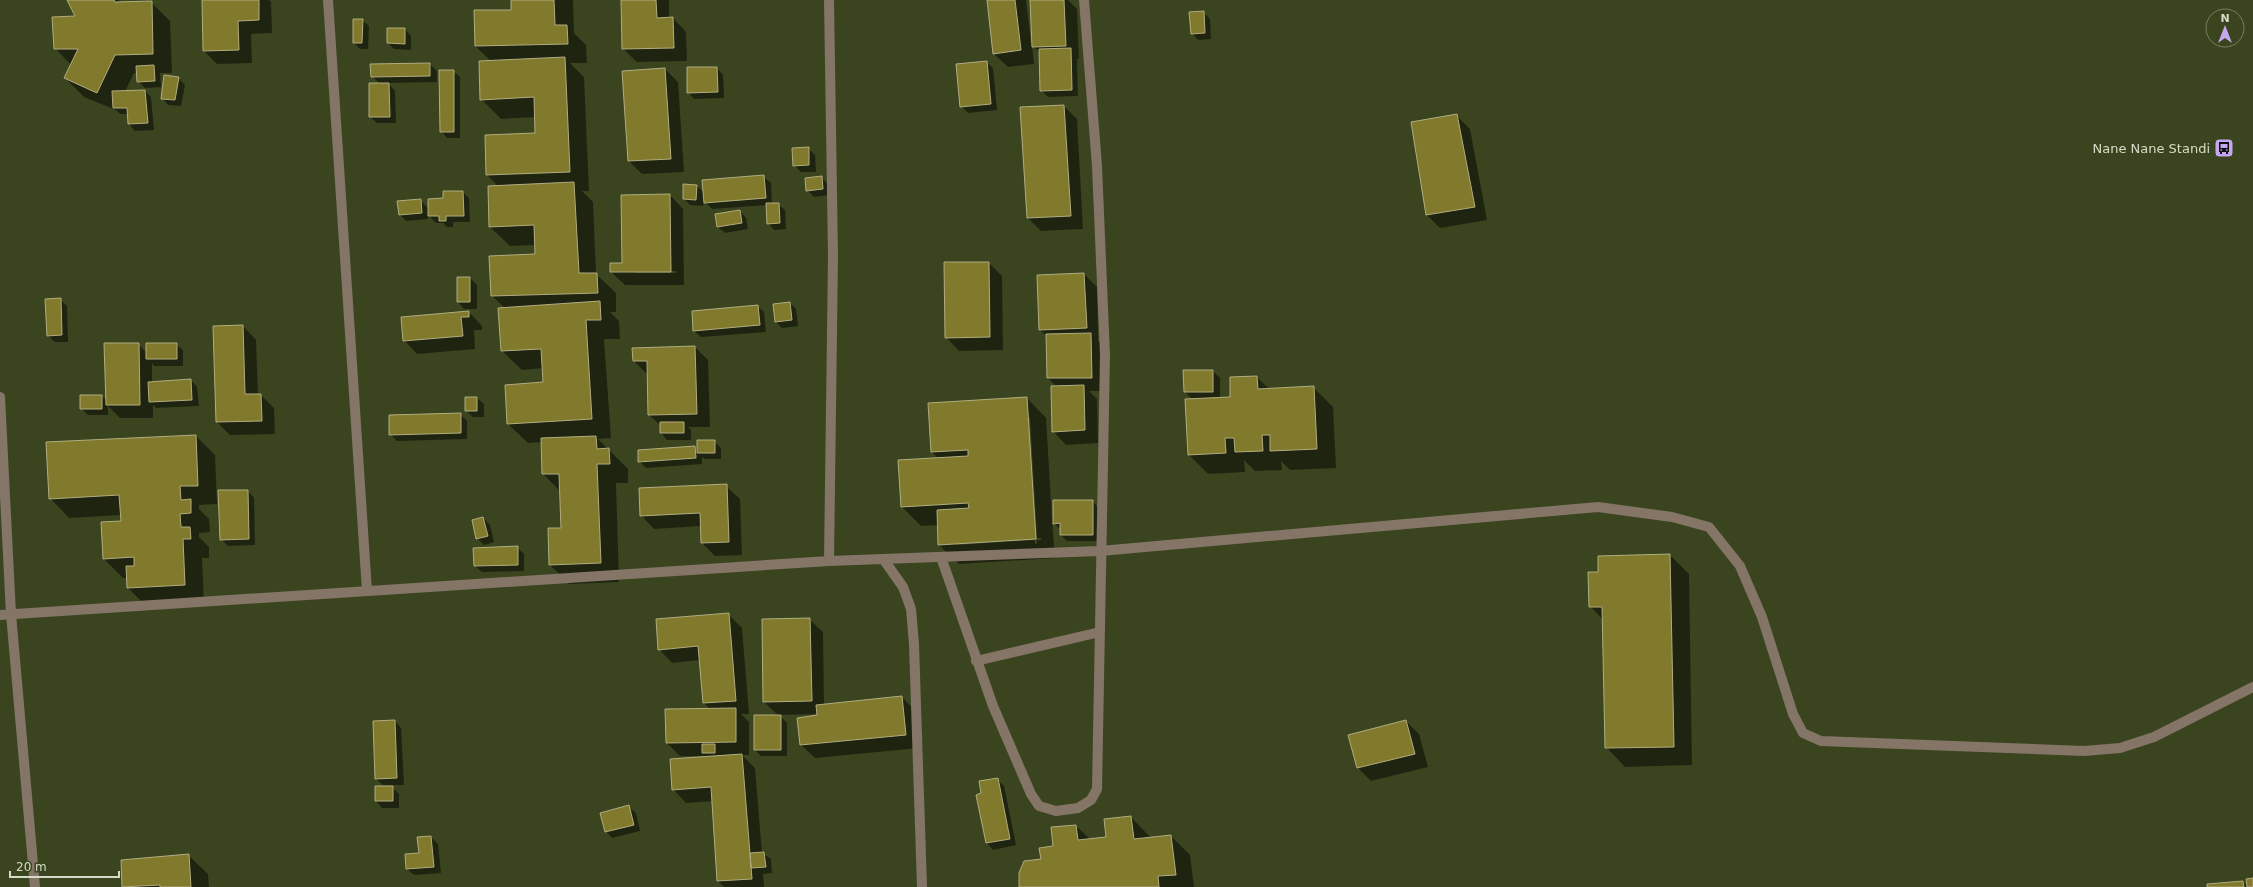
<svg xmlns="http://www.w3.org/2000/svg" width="2253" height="887" font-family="'DejaVu Sans',sans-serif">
<rect width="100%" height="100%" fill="#3a451f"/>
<path fill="#0007" fill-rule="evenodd" d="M68 0H119L121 3 151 2 170 21 172 73H160L161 87 145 88 138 81V73H134L125 92 145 91 151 97 154 130 135 131 129 124 128 114H120L116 110 84 97 65 78 71 65 55 48 76 16Z
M203 0H269L271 2 272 33 251 34 252 63 217 64 204 51Z
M512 0H573L574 33 586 45 587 63H570L584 77 589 191H582L593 202 596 274 616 293V312H610L619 321 620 339H604L611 438 598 439 628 469V483H616L619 582 569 584 550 565 562 529 561 492 543 474 542 442 528 443 508 424 506 386 544 383V368L522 370 502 351 505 308 492 296 537 255 536 245 510 246 490 227 498 186 487 175 486 136 537 134 536 117 501 119 481 99 491 61 475 46 512 11Z
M622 0H669V19L673 18 686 32 687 61 637 62 623 49Z
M988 0H1026L1031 43H1033L1031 0H1068L1077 9 1079 59H1077L1078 96 1048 97 1041 90V54L1032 45 1034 64 1008 67 994 54Z
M1203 12 1210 19 1211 39 1198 40 1192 33Z
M362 20 369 26 368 49H360L354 43Z
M405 29 411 36V50L394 49 388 43Z
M986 62 993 68 997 110 968 113 961 106Z
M430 64 437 71V82L388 83 395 91 396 123H377L370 117 380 84 372 76Z
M717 68 723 75 724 98 694 99 688 92Z
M665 69 678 82 684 172 642 174 629 161Z
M453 71 460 77V138H447L441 131Z
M178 78 185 85 181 106 168 105 162 98Z
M1064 106 1077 119 1083 229 1041 231 1028 218Z
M1456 115 1470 129 1487 220 1440 228 1427 215Z
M808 148 815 155 816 172H801L794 165Z
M764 177 771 183 772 204H778L785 210 786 229 774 230 768 223 767 205 712 209 705 202 704 195 703 206 690 205 684 199 696 185 704 193Z
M821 177 828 184 829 195 814 197 807 190Z
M463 192 469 198 470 222H453V227H447L443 223H436L428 215V219L406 221 400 215 420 200 429 209Z
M670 195 683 209 684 285H625L611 272 623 264ZM635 271H676V273H635Z
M740 211 746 218 748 229 725 233 718 227Z
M989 263 1002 276 1003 350 959 351 946 337Z
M1084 274 1097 287 1098 341 1104 347 1105 391H1089L1097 399 1098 443 1066 445 1053 431 1057 387 1048 378 1047 336 1040 330Z
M470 278 477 285V309H464L458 302Z
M60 299 67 306 68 342H55L48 336Z
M790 303 796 309 798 326 782 328 776 322Z
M757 306 764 312 766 332 701 337 694 331Z
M469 312 482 326V330H474L475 349 417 354 404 340Z
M243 326 256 340 258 395H261L274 408 275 434 230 435 217 422Z
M138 344 147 353 176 344 183 350V366H154L152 363V382L191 380 197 387 199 406 156 408 153 405V418H120L108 406V415H88L81 408 102 396 107 401Z
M695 347 708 360 710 427H688L691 430V440H667L661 433V426L649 415 647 374 634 361Z
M1213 371 1220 378V398H1231L1257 377 1269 389 1314 388 1333 407 1336 468 1290 470 1281 461 1282 470 1255 471 1244 460 1245 472 1208 474 1189 455 1193 400 1184 391Z
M466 398H477L484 404V417H473L466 411Z
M1027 398 1046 418 1052 518 1092 501 1099 508V541H1067L1061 535V530L1052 521 1055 558 959 564 939 545 938 525 921 526 902 507 938 458 932 452ZM1028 417H1030L1037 538H1041V540H1037V544H1035V540L956 545Z
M460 414 467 421V439L397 441 390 434Z
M196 436 215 455 217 504 199 505V509L209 519 210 532 199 533V537L209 547V558H202L204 604 147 607 128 588V578H123L104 559 122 521 121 515 69 518 50 498Z
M714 441 721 448V459H705L702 457V464L646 468 639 461 695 447 698 450Z
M726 486 740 499 742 555 715 556 702 543 701 526 654 529 641 515Z
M248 491 254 498 255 545 228 546 221 539Z
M483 518 490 525 494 542 484 545 477 538Z
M517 547 524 554V571L482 572 475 566Z
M1670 555 1689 574 1692 765 1625 767 1606 747 1603 620 1590 606 1599 573Z
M728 614 742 628 749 714H741L749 722V755H742L755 768 762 853 771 859 772 873 763 874 764 887H724L718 881 713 801 686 803 673 789 705 756H680L667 743 710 709 704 703 700 660 672 663 659 649Z
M809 619 823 632 824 705 902 697 915 711 919 748 815 758 801 745 798 719 818 716V714L779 715 787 723V756H761L755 750 779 716 764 702Z
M395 721 401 728 404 785H383L376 779Z
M1406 721 1419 734 1428 767 1371 781 1358 768Z
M997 779 1004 786 1016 845 993 850 987 843 983 794Z
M392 787 399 794V808H382L376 801Z
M629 807 636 813 640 831 612 838 606 831Z
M1131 817 1151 838 1171 836 1190 855 1194 887H1020L1054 847 1052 828 1076 826 1090 839 1107 838 1105 820Z
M431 837 438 844 441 873 414 875 407 869Z
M188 855 208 874 209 887H124L122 861Z
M2253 879V887H2208L2243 882 2248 886Z"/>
<path fill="#81792c" stroke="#b1ad80" d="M67 0H114L115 2 152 1 153 54 115 55 97 93 64 78 78 49H54L52 17 75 16Z
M202 0H259V20L238 21 239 50 203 51Z
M511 0H554L555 25H567L568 44 475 46 474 10H511Z
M621 0H656L657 18 673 17 674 48 622 49Z
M987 0H1015L1021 50 993 54Z
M1030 0H1064L1066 46 1032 47Z
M1204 11 1205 33 1191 34 1189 12Z
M353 19H363L362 43H353Z
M387 28H405V44L387 43Z
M1071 48 1072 90 1040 91 1039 49Z
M565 57 570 172 486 175 485 135 535 133 534 97 480 100 479 61Z
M987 61 991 104 960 107 956 64Z
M430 63V76L371 77 370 64Z
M154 65 155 81 137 82 136 66Z
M687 67H717L718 92 687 93Z
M665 68 671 159 628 161 622 71Z
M439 70H454V132H440Z
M164 75 179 77 175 100 161 99Z
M369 83H389L390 117H369Z
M145 90 148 123 128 124 127 108H113L112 91Z
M1064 105 1071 216 1027 218 1020 107Z
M1457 114 1475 207 1426 215 1411 122Z
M809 147V165L793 166 792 148Z
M764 175 766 198 704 203 702 180Z
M822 176 823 189 806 191 805 178Z
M574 182 579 273H597L598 293 491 296 489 256 535 254 534 225 489 227 488 186Z
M683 184 697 185 696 200 683 199Z
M443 191H463L464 216H446V221H439V216H428V199L443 198Z
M670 194 671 272H610V263H622L621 195Z
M421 199 422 213 399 215 397 201Z
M766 203H779L780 223 767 224Z
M740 210 742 223 717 227 715 214Z
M944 262H989L990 337 945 338Z
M1084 273 1087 328 1039 330 1037 275Z
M457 277H470V302H457Z
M61 298 62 335 47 336 45 299Z
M600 301 601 320H586L592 419 507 424 505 385 543 382 541 349 501 351 498 308Z
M790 302 792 320 775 322 773 304Z
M758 305 760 325 693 331 692 311Z
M469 311V317H461L463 336 403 341 401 317Z
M243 325 245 394H261L262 421 216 422 213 326Z
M1091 333 1092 378H1047L1046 334Z
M104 343H139L140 405H106Z
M146 343H177V359H146Z
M695 346 697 414 648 415 647 361H633L632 348Z
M1183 370H1213V392H1184Z
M1257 376 1258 389 1314 386 1317 449 1270 451V435H1262L1263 451 1235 452 1234 438H1225L1226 453 1188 455 1185 399 1230 397V377Z
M191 379 192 400 149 402 148 382Z
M1084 385 1085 430 1052 432 1051 386Z
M80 395H102V409H80Z
M465 397H477V411H465Z
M1027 397 1036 539 938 545 937 510 969 508 968 503 901 507 898 460 968 456V450L931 452 928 403Z
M461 413V433L389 435V415Z
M660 422H684V433H660Z
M196 435 198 486H180L181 500 191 499V513L180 514 181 527H190L191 539H183L185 585 127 588 126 566H134V557L103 559 101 522 121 521 119 495 49 499 46 442Z
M596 436 597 449 609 448 610 464H597L601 563 549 565 548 528H561L559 474H542L541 438Z
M697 440H715V453H697Z
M695 446 696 458 638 462V450Z
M727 484 729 542 701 543 700 513 640 516 639 488Z
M218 490H248L249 539 220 540Z
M1053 500H1093V535H1060V523L1053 524Z
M483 517 488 536 476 539 472 520Z
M518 546V565L474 566 473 548Z
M1670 554 1674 747 1605 748 1602 607H1589L1588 572H1598V556Z
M729 613 736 701 703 703 698 646 658 650 656 619Z
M810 618 812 701 763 702 762 619Z
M902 696 906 735 800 745 797 718 817 715 816 705Z
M736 708V742L666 743 665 709Z
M754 715H781V750H754Z
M395 720 397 778 375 779 373 721Z
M1406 720 1415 754 1357 768 1348 735Z
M702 744H715V753H702Z
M742 754 752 879 717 881 711 787 672 790 670 759Z
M998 778 1010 839 986 843 976 795 981 793 979 781Z
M375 786H393V801H375Z
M629 805 634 825 605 832 600 813Z
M1131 816 1134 839 1171 835 1176 875 1158 876 1159 887H1019V873L1024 861 1041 859 1039 848 1053 846 1051 827 1076 825 1078 840 1106 837 1104 819Z
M431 836 434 867 406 869 405 854 419 853 417 837Z
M764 852 766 867 751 868 750 853Z
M189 854 191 887H160V885L122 887 121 860Z
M2253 878V887H2247L2246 879Z
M2243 881 2244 887H2207V884Z"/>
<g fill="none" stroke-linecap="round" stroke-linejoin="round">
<path stroke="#847567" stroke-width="10" d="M328 0 367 591
M829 0 833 256 829 561
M0 397 11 614 35 887
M941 557 993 706 1031 794 1039 806 1056 811 1078 808 1091 800 1097 789 1105 355 1097 166 1084 0
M884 560 903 587 911 609 914 644 922 887
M0 615 829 561 1100 551 1598 507 1672 517 1709 527 1740 566 1762 617 1793 714 1803 733 1821 741 2084 751 2120 748 2154 737 2253 687
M976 661 1100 632"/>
</g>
<defs>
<g id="bus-square" transform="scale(1)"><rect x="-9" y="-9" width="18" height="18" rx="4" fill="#c5a6f0" stroke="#3a451f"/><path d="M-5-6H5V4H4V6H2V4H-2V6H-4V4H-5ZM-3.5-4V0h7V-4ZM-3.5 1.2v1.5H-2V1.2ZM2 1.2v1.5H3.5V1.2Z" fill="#111"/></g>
</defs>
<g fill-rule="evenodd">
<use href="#bus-square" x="2224" y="148"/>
</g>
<g text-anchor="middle" stroke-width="3" stroke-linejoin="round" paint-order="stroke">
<g font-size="13" fill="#d4dcc7" stroke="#3a451f" text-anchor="end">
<text x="2210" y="153">Nane Nane Standi</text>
</g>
</g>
<g transform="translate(2225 28)"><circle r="19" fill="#3a451f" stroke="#788162"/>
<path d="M0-3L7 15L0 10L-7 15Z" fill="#c5a6f0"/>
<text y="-6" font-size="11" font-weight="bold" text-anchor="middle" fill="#d4dcc7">N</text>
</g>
<path d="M10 871v6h109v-6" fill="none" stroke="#d4dcc7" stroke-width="2"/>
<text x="16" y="871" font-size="12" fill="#d4dcc7" stroke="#3a451f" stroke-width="3" paint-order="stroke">20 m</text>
</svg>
